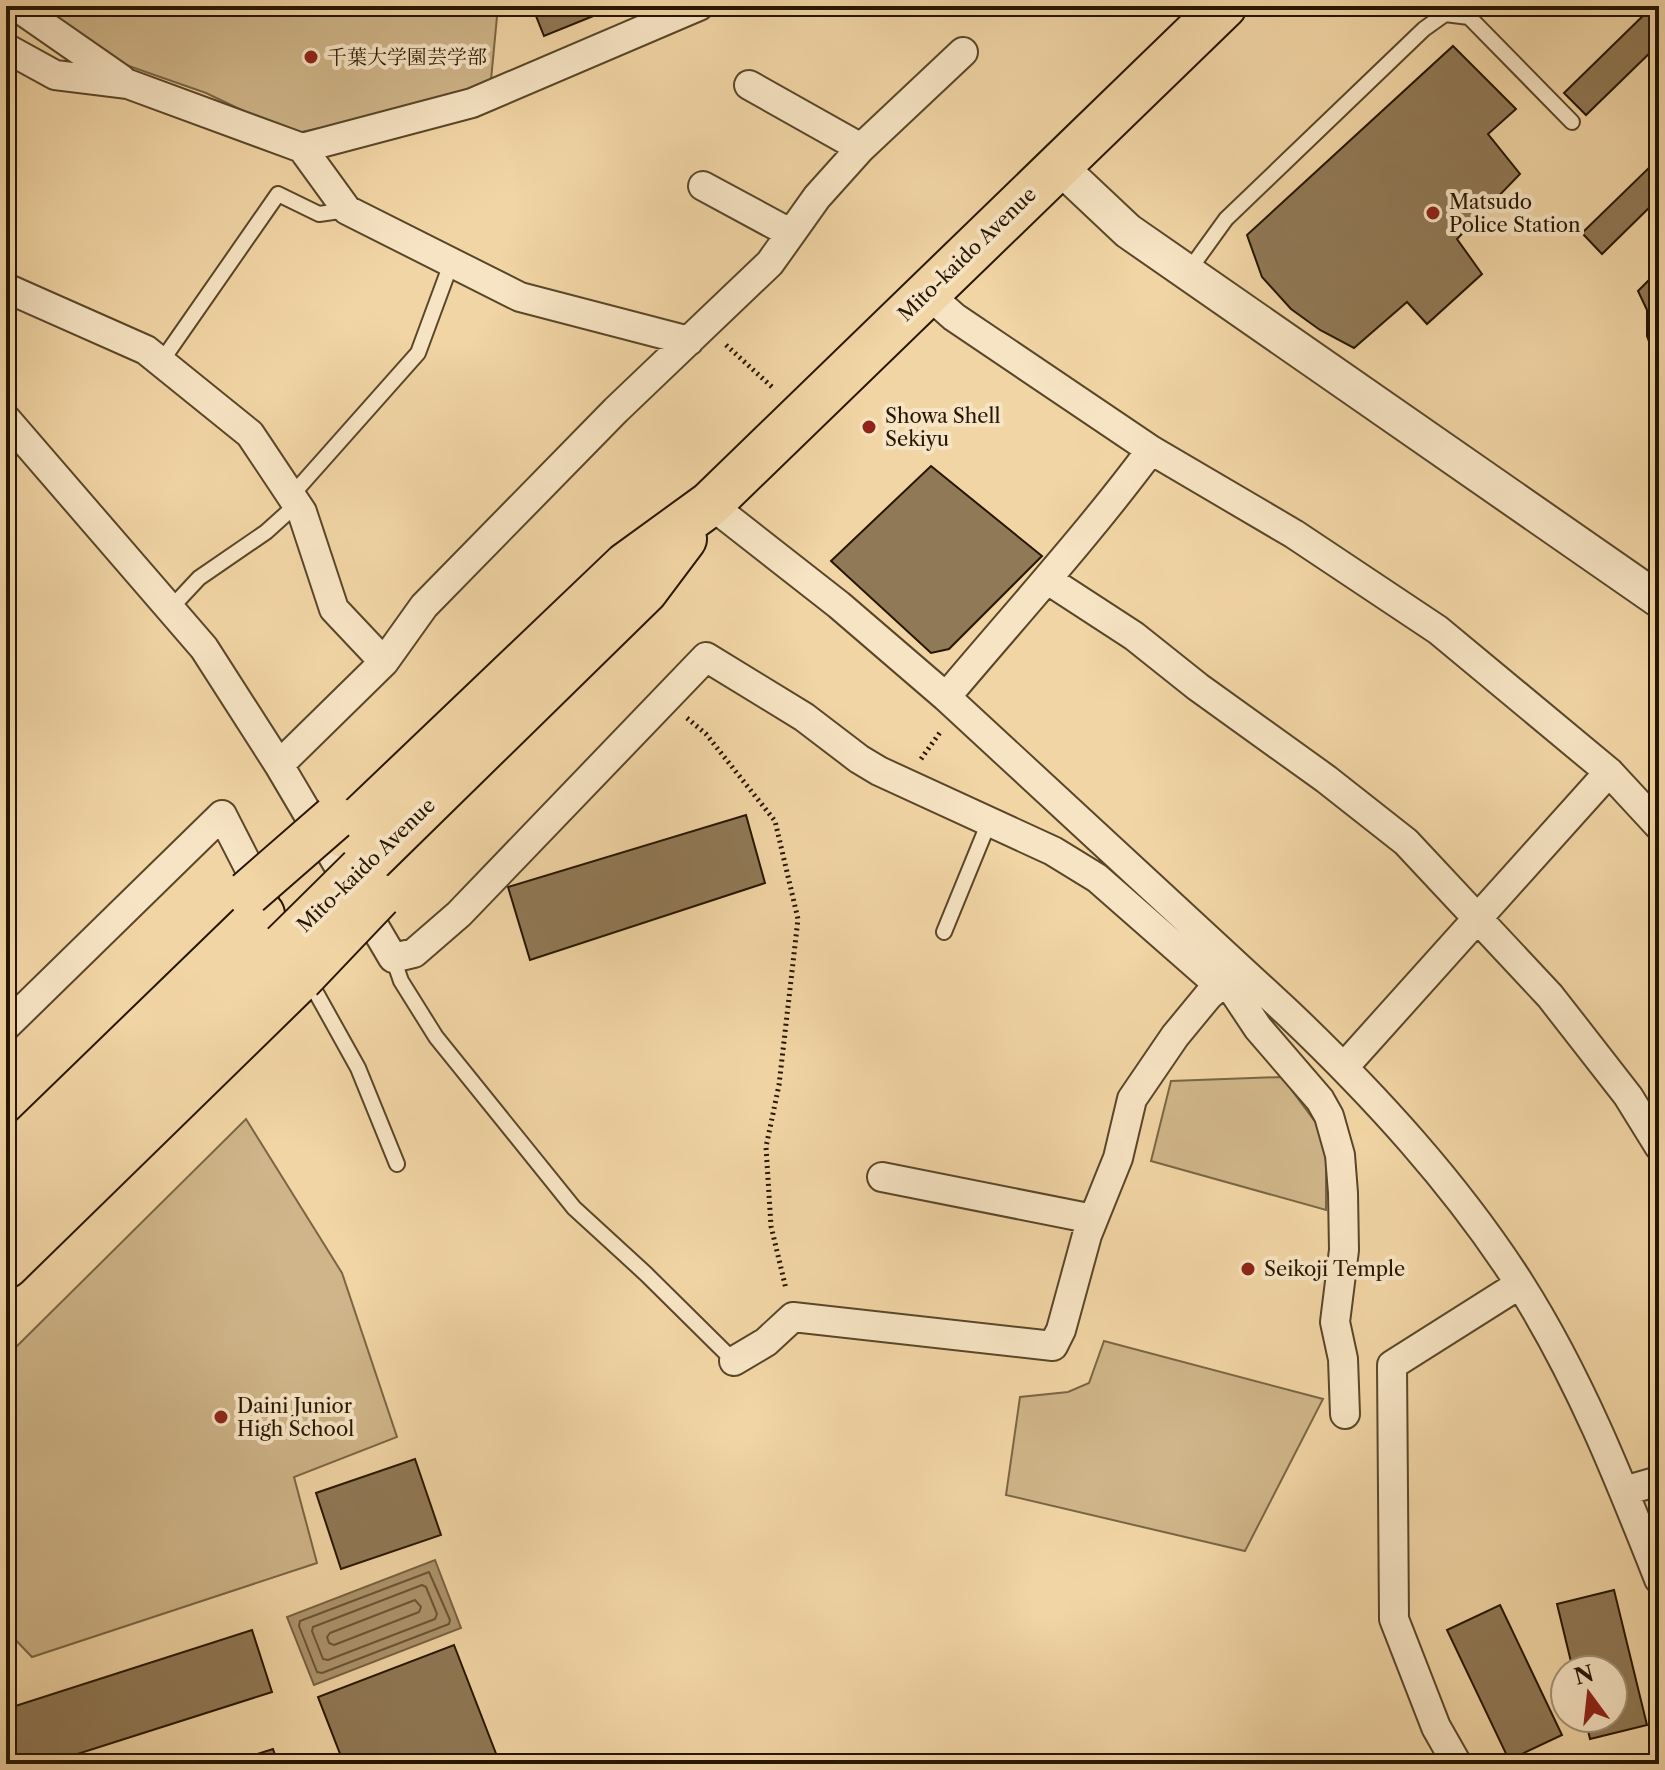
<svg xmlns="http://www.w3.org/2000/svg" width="1665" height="1770" font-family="'Libre Caslon Text','Noto Serif JP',serif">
<rect width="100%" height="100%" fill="#f2d5a5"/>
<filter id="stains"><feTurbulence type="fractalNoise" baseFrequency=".0025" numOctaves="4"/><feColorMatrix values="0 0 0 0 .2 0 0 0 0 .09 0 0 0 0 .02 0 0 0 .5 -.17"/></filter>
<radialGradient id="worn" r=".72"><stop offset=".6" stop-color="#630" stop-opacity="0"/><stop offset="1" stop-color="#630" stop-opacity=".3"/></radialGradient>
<path fill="#cfb589" stroke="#7a6644" stroke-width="2" d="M29 6H498L491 80 449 101 292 134 206 93 86 51Z
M1282 1077 1316 1123 1326 1153V1210L1151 1161 1171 1081Z
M246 1119 342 1273 397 1437 294 1477 317 1563 32 1657 6 1630V1357Z
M1104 1341 1323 1399 1245 1551 1006 1495 1020 1397 1068 1392 1089 1383Z"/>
<path fill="#ad946d" stroke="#776241" stroke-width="2" d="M435 1560 461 1628 314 1685 287 1617Z"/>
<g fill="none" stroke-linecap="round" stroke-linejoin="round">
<path stroke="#6a5536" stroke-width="2" d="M429 1572 450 1620 449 1624 322 1673 317 1672 299 1626 300 1621Z
M422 1585 426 1587 437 1614 435 1619 328 1660 323 1659 312 1631 313 1627Z
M415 1600 421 1607 419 1612 334 1645 329 1643 327 1637 330 1633Z"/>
</g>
<path fill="#907956" stroke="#261600" stroke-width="2" d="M532 6H618L544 36Z
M1651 8 1659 16V44L1586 115 1564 93Z
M1453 46 1516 109 1488 134 1520 174 1457 239 1482 274 1427 324 1407 302 1354 348 1320 330 1291 309 1262 277 1247 235Z
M1659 158V198L1602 254 1582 233Z
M1659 270V368L1647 336V310L1638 291Z
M931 466 1042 556 949 649 931 653 831 561Z
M746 815 765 883 530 960 508 887Z
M415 1459 441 1535 341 1569 316 1493Z
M1614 1590 1647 1725 1590 1739 1585 1718H1613V1670H1573L1557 1604Z
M1500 1605 1562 1735 1509 1760 1447 1630Z
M252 1630 272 1692 46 1764H6V1709Z
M454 1645 500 1764H344L318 1697Z
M273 1749 278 1764H226Z"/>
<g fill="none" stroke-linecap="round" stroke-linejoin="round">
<g stroke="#594629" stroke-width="18">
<path id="service" d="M1187 273 1226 219 1424 29 1445 14 1469 17 1572 122
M161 362 278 194 319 214 347 210
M291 496 418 353 452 261
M171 608 199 578 266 532 297 504
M944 932 989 822
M393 958 401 981 436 1037 574 1208 646 1274 734 1361
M309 980 358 1068 397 1164"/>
</g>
<g stroke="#594629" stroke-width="32">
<path id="minor" d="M16 6 121 79
M6 48 55 75 128 84 302 148 347 210 520 297 689 341
M749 85 861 148
M302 148 472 103 699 6
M703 186 790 233
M6 288 146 350 250 434 302 512 334 609 384 662 279 765
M927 293 954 317 1151 450 1294 534 1438 630 1609 772 1659 826
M6 419 204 648 279 765 393 958 414 953 459 914 706 657 804 717 859 759 879 771 1053 851 1097 878 1220 986
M710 504 839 605 946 697 1288 1013C1374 1095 1456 1184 1520 1284 1579 1377 1619 1478 1659 1579
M1048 580 1134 636 1198 687 1326 779 1406 842 1550 996 1628 1096 1659 1146
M384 662 424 606 616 410 770 263 817 197 861 148 963 52
M946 697C1015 615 1087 536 1151 450
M1226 980 1258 1028 1320 1100 1329 1116 1340 1155 1343 1193 1344 1250 1335 1322 1343 1359 1345 1414
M6 1026 222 815 264 897
M1344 1067 1609 772
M882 1177 1093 1219
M734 1361 766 1342 793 1317 1053 1346 1061 1330 1087 1235 1118 1158 1132 1099 1175 1036 1208 996 1232 975
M1624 1491 1659 1481
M1457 1764 1436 1727 1394 1619 1392 1365 1520 1284"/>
</g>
<g stroke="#594629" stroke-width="38">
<path id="tertiary" d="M1059 166 1128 231 1659 600"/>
</g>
<g stroke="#261600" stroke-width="48">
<path id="trunk" d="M343 835 626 565 710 504 1224 6
M361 869 645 591 684 539
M6 1162 262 914
M6 1211 284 945
M6 1266 300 979"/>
</g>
<path stroke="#261600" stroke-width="5" stroke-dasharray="2 4" stroke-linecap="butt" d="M726 345 772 387
M687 718 706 734 775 821 798 919 779 1085 766 1147 771 1226 786 1289
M921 759 941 731"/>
<use href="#service" stroke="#f7e4c4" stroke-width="14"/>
<use href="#minor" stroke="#f7e4c4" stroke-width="28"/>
<use href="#tertiary" stroke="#f7e4c4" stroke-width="34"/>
<use href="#trunk" stroke="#f2d5a5" stroke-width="44"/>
<g stroke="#261600" stroke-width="48" stroke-linecap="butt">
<path id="trunk-bridge" d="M248 893 334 818
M284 945 361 869
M300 979 379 896"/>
</g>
<use href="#trunk-bridge" stroke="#f2d5a5" stroke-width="44"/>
</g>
<g fill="#8f2418" stroke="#f7e4c4" stroke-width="3">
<circle cx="311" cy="57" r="8"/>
<circle cx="1433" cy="213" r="8"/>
<circle cx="869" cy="427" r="8"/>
<circle cx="1248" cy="1269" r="8"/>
<circle cx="221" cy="1417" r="8"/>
</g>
<g text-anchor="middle" stroke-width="8" stroke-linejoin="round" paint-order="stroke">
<g font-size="20" fill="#261600" stroke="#f7e4c4" text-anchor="start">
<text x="327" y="64">千葉大学園芸学部</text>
<text x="1449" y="209">Matsudo<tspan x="1449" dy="23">Police Station</tspan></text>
<text x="885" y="423">Showa Shell<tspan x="885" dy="23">Sekiyu</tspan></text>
<text x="1264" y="1276">Seikoji Temple</text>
<text x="237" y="1413">Daini Junior<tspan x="237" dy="23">High School</tspan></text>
</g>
<g font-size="20" fill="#261600" stroke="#f7e4c4">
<text transform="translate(967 254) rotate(-44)" y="7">Mito-kaido Avenue</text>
<text transform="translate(366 865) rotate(-44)" y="7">Mito-kaido Avenue</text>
</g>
</g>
<rect width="1665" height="1770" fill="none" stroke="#f2d5a5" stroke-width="32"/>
<rect x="8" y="8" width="1649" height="1754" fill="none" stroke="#261600" stroke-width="4"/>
<rect x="16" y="16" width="1633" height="1738" fill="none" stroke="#261600" stroke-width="2"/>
<g transform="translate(1589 1694) rotate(345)"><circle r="38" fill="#f7e4c4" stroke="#a39276" stroke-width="2"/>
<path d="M0-6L14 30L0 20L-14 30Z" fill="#8f2418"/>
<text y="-12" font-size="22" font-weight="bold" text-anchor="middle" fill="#261600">N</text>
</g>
<rect width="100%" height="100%" filter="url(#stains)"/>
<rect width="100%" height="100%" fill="url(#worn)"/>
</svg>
